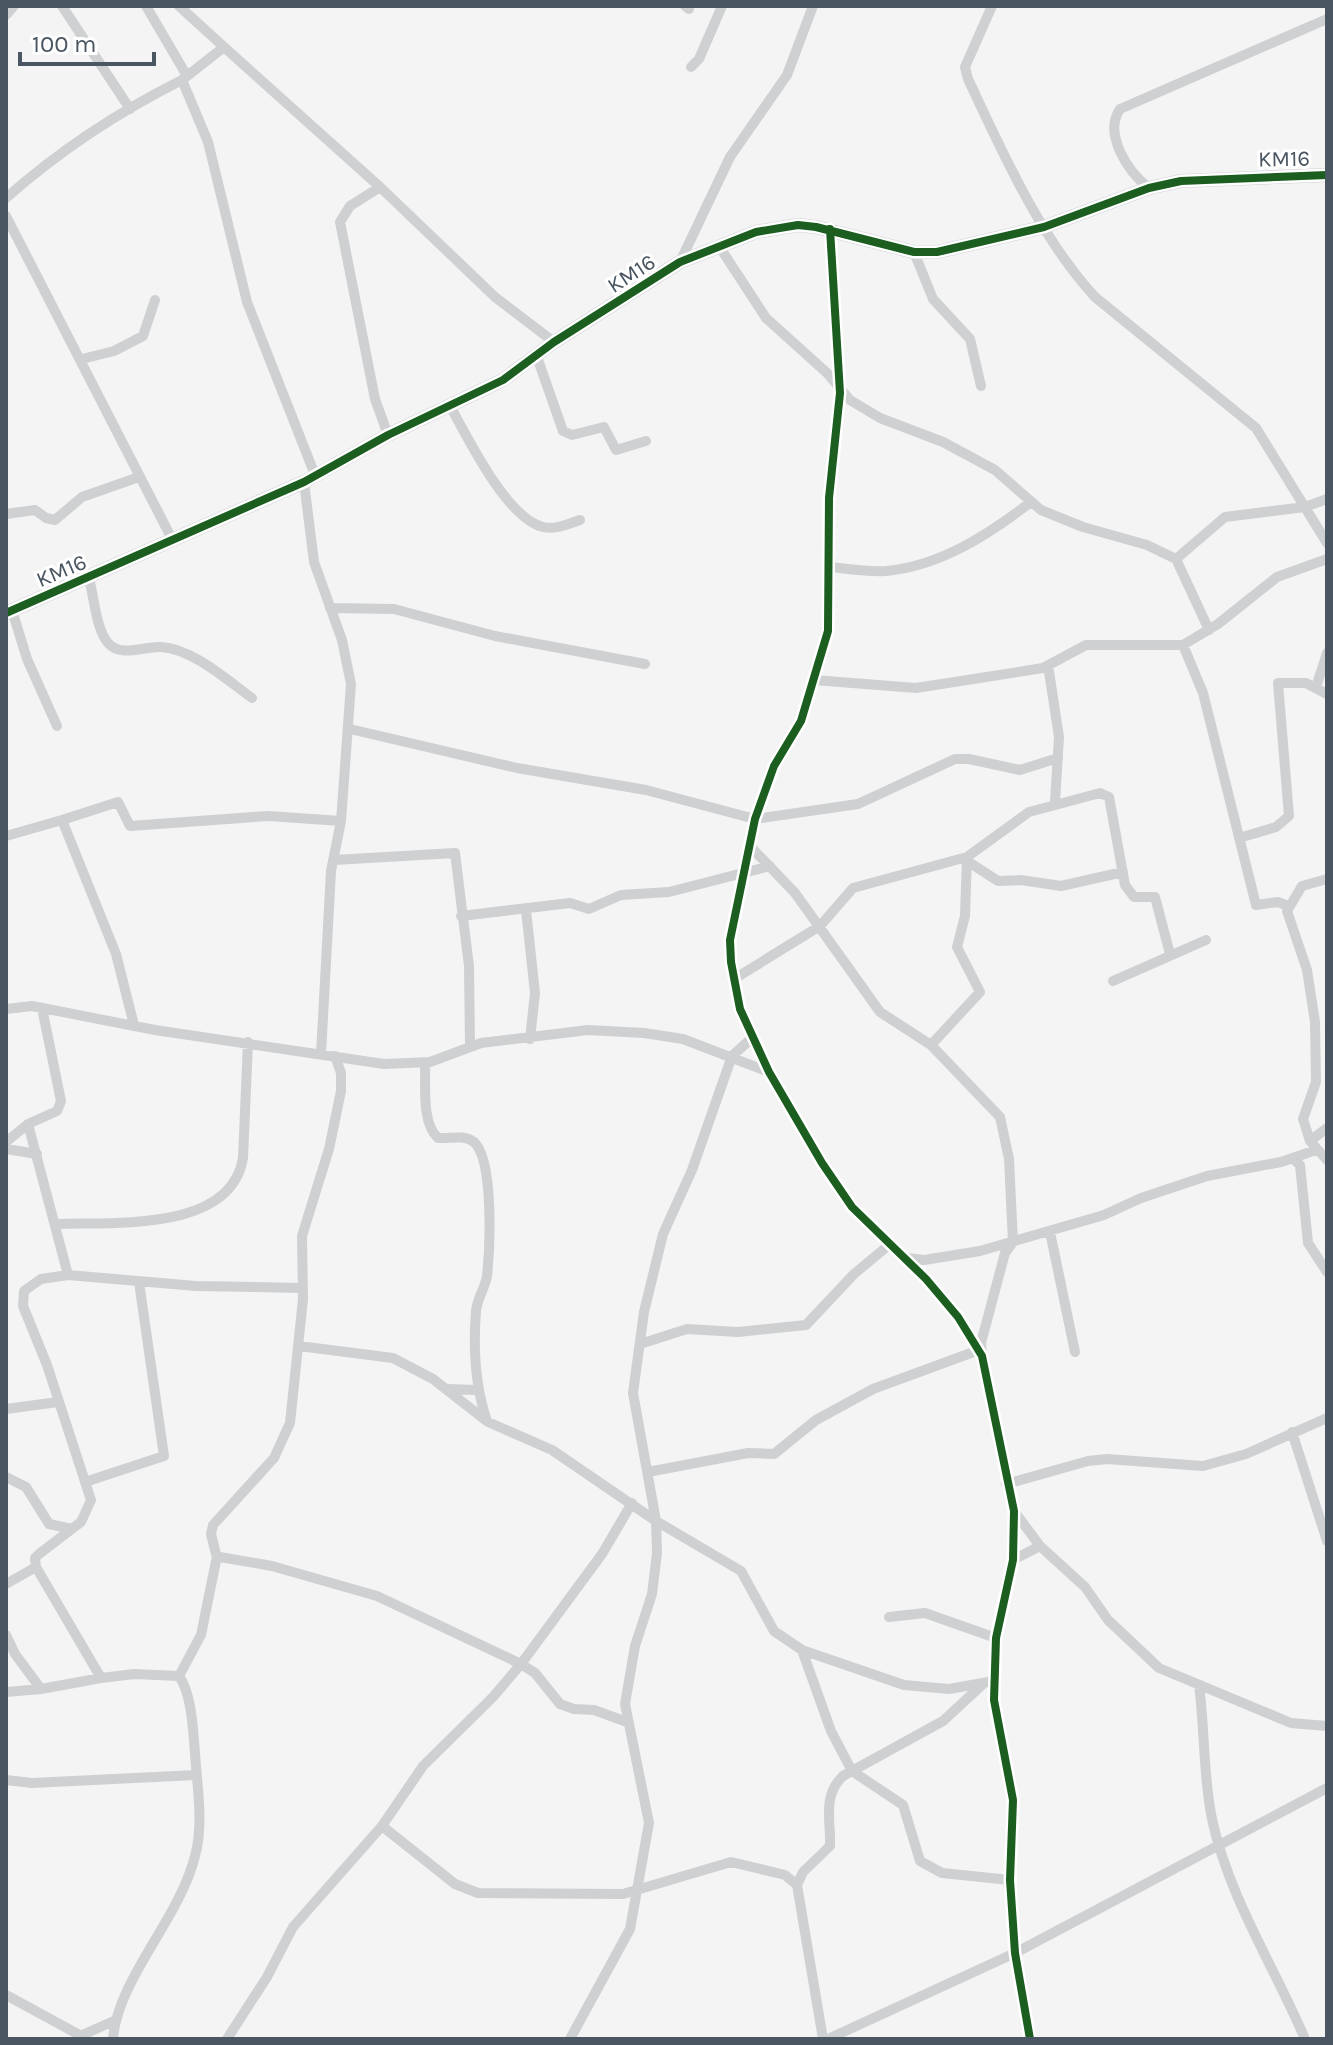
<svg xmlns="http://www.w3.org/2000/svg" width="1333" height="2045" font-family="Karla,sans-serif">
<rect width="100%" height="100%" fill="#f4f4f4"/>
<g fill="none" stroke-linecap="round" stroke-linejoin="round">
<path stroke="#ced0d2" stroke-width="10" d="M62 6 130 109
M146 6 187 76
M179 6 224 47 182 80
M685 6 689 9
M992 6 965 67 968 79C1003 153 1039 236 1095 297L1256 428 1327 543
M6 15 14 6
M224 47 380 187 495 297 554 342
M691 67 699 59 722 6
M380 187 350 206 340 222 375 399 388 435
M1149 188C1128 172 1103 134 1120 109L1327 19
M6 198C58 152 120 111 182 80L208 142 247 302 315 475
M6 216 173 541
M830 229 840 393 829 498 828 631 801 721 774 766 755 819 730 940 731 962 740 1009 769 1072 822 1163 852 1207 926 1279 958 1317 982 1356 1014 1511 1013 1560 996 1638 994 1700 1013 1800 1010 1880 1015 1953 1030 2039
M719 246 766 318 827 373 850 400 880 418 943 442 995 470 1041 510 1083 527 1147 545 1176 559 1209 630
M914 252 933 299 970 339 981 386
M680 262 730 157 787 75 813 6
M537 357 563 431 572 435 604 427 616 450 646 441
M82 359 114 351 143 336 155 300
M449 404C467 436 506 518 543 527 555 530 568 524 580 520
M304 482 314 562 342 640 351 684 341 821 331 871 321 1054
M6 514 35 510 46 518 55 520 82 497 139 477
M1176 559 1225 517 1305 507 1327 499
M831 567C849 569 868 572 886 571 941 566 989 534 1031 502
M89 578C94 597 96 629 108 643 121 658 144 646 161 647 193 649 227 680 252 698
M330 608 394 609 495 636 645 664
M12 610 27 659 57 726
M1183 645 1203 693 1256 905 1278 902 1288 906
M1048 665 1059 737 1055 802
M814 680 916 688 1043 668 1086 645H1183L1218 624 1277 577 1327 559
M1316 687 1327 653
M350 729 517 768 646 790 755 819 858 804 955 759H969L1020 770 1058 758
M62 820 118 802 130 826 268 816 341 821
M6 836 62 820 116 954 134 1025
M1239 838 1276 827 1289 816 1278 683H1306L1327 694
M749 845 795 893 880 1012 931 1045 1000 1117 1009 1159 1013 1242 1005 1253 981 1343 982 1354
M334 860 455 853 469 966 470 1045
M967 861 998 881 1021 880 1061 886 1123 872
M1327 879 1302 886 1287 911 1307 970 1315 1022 1316 1082 1303 1119 1310 1141 1327 1160
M526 910 535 993 530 1039
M461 916 570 903 589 909 621 895 669 892 770 866
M734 979 820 926 853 888 967 857 1029 812 1100 793 1109 797 1125 885 1134 897H1155L1170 954
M1113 981 1206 940
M42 1008 61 1101 57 1111 28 1124 68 1275
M6 1009 32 1006 155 1030 384 1064 430 1062 481 1043 588 1030 644 1033 683 1039 769 1072
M931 1045 980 992 957 947 965 916 967 857
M425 1063C426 1084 421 1123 438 1138 449 1139 464 1134 474 1142 494 1160 490 1249 487 1276 485 1288 477 1299 476 1311 473 1349 475 1386 487 1421
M1310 1141 1327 1128
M6 1142 28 1124
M6 1149 37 1154
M1292 1158 1300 1165 1308 1243 1327 1272
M57 1224C114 1222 231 1232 243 1158L248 1042
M1050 1232 1075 1352
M907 1258 924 1260 980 1251 1104 1215 1141 1198 1207 1176 1281 1162 1316 1150
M640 1344 687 1329 738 1332 806 1325 854 1274 890 1244
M299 1346 393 1358 433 1379 488 1422 552 1450 656 1521 741 1571 774 1631 802 1650 904 1685 949 1689 994 1681
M448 1389 476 1390
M6 1409 58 1402
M1292 1432 1327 1541
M648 1472 748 1453 774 1454 816 1420 873 1389 979 1350
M6 1477 26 1487 49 1524 72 1529
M85 1482 164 1456 139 1282
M1006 1484 1088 1461 1107 1459 1203 1466 1246 1454 1327 1418
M1014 1511 1040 1546 1085 1587 1108 1620 1159 1668 1291 1723 1327 1726
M217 1558 211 1534 213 1525 274 1458 290 1423 303 1299 302 1236 329 1149 341 1091V1073L335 1056
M1013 1560 1040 1546
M6 1584 36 1567
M889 1617 925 1613 996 1638
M6 1635 15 1654 41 1689 101 1678
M802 1650 831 1731 852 1771 903 1805 920 1861 942 1873 1010 1880
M179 1676 134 1674 101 1678 36 1567 35 1558 39 1554 81 1522 91 1500 47 1365 23 1306 24 1291 41 1279 68 1275 196 1286 303 1288
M179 1676 201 1635 216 1561 220 1557 272 1566 377 1596 521 1664 535 1673 560 1704 574 1709 594 1710 627 1722
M1199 1685C1205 1730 1203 1776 1212 1819 1229 1898 1274 1966 1305 2039
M6 1692 41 1689
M6 1780 32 1783 196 1775
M382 1826 455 1884 478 1893 623 1894 731 1862 785 1875 797 1885
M6 1995 87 2039
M80 2036 116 2020
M113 2039C117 1980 180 1918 195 1856 204 1824 197 1786 195 1753 193 1731 192 1694 179 1676
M227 2039 267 1977 293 1927 382 1826 423 1766 493 1697 521 1664 602 1554 632 1503
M570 2039 630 1929 649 1823 625 1704 635 1646 652 1594 657 1553 656 1521 633 1393 644 1312 663 1234 692 1170 732 1056 753 1037
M823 2039 797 1885 803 1872 830 1846C831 1820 822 1796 843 1776L943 1721 983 1684
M828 2039 1015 1953 1327 1788"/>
<path stroke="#ced0d2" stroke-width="14" d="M6 613 304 482 388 435 503 380 554 342 680 262 756 232 798 225 816 227 914 252H937L1044 227 1149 188 1181 181 1327 175"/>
<g stroke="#fff" stroke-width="13">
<path id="cycleway" d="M830 229 840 393 829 498 828 631 801 721 774 766 755 819 730 940 731 962 740 1009 769 1072 822 1163 852 1207 926 1279 958 1317 982 1356 1014 1511 1013 1560 996 1638 994 1700 1013 1800 1010 1880 1015 1953 1030 2039
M6 613 304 482 388 435 503 380 554 342 680 262 756 232 798 225 816 227 914 252H937L1044 227 1149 188 1181 181 1327 175"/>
</g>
<use href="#cycleway" stroke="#1b5e20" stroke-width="8"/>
</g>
<g text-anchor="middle" stroke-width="6" stroke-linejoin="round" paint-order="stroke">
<g font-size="22" fill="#4a5661" stroke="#fff">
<text transform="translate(1284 158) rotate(-1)" y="8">KM16</text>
<text transform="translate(631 273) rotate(-33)" y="8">KM16</text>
<text transform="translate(61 570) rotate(-23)" y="8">KM16</text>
</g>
</g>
<rect width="1333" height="2045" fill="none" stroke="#4a5661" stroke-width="16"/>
<path d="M20 52v12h134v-12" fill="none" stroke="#4a5661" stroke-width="4"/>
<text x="32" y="52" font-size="24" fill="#4a5661" stroke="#ffffff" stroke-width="6" paint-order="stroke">100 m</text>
</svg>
